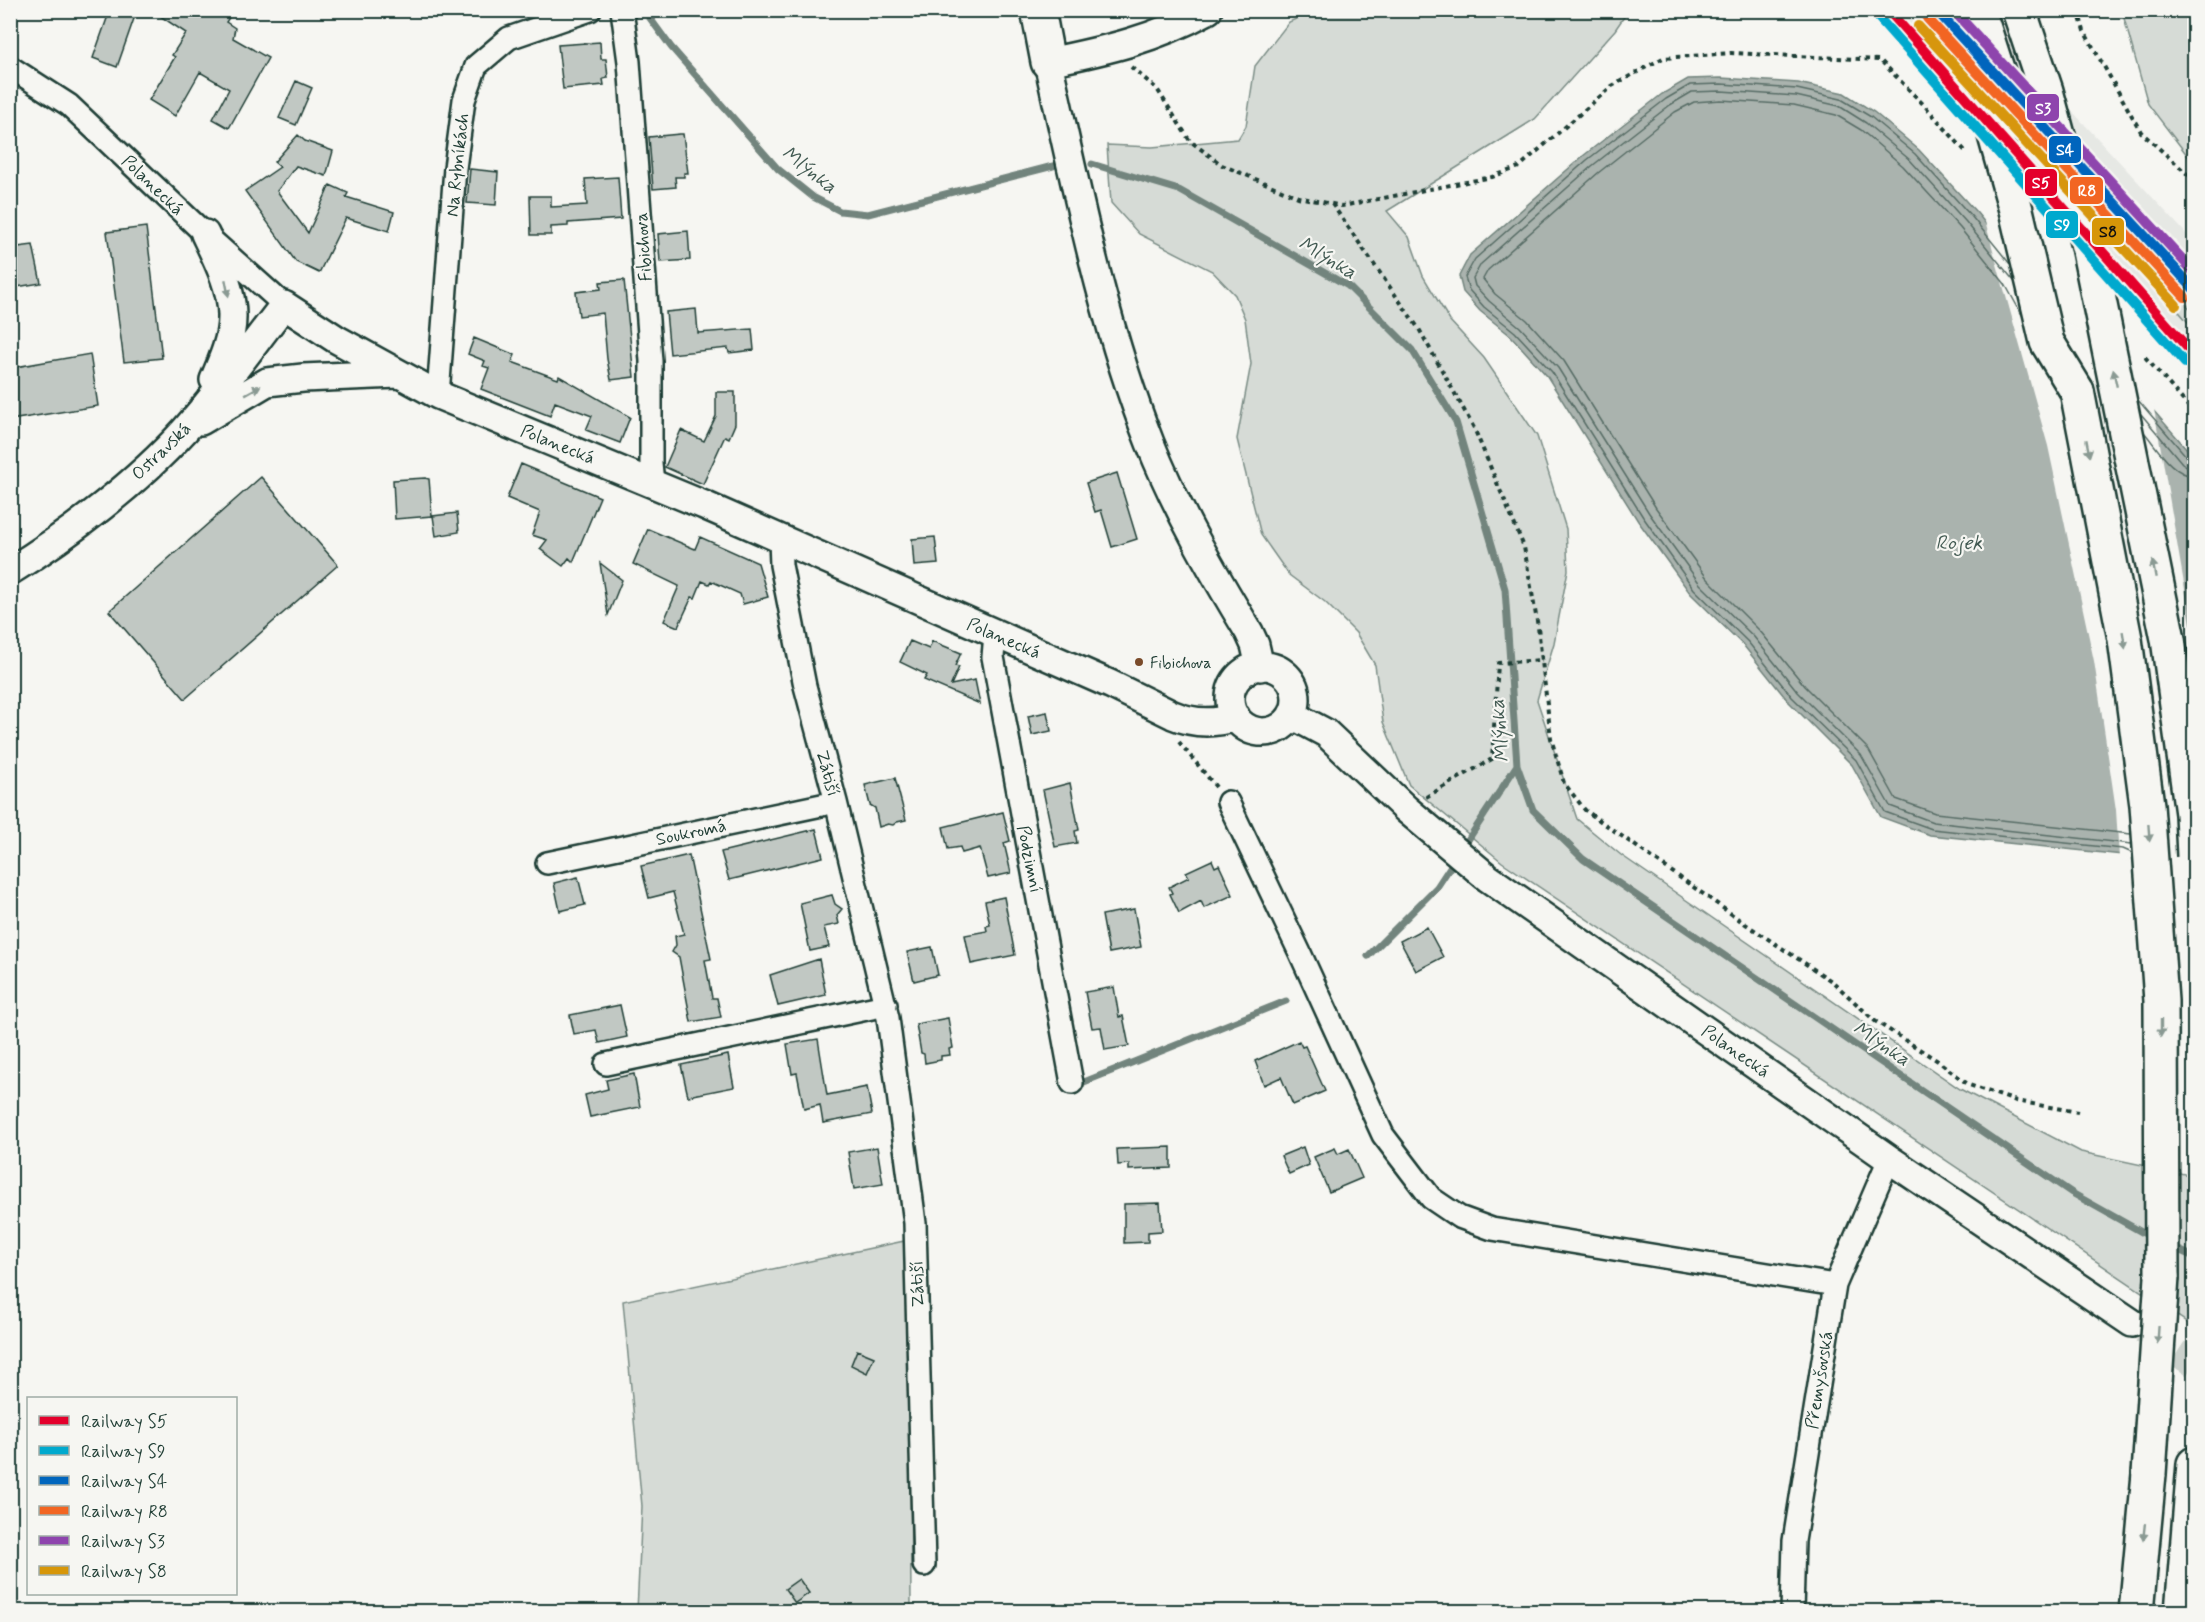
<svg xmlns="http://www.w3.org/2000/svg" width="2205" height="1622" font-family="Mynerve,sans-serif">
<rect width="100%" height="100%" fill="#f6f6f2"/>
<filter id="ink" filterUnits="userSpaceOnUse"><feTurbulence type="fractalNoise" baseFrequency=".0167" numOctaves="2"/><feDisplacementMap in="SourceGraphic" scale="12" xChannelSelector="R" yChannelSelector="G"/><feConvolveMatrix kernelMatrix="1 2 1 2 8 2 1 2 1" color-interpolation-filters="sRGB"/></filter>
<g filter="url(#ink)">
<path fill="#e6e8e4" d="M1864 11H1979L2194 242V313L2137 252 2146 274 2194 329V382Z"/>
<path fill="#d6dbd6" stroke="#7a8c85" stroke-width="1.5" d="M1314 11H1628L1615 30 1535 119 1387 211 1409 237 1423 276 1450 321 1484 358 1537 436 1566 529 1568 570 1554 643 1537 700 1577 819 1621 855 1960 1089 2081 1152 2194 1176V1327L1502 862 1409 785 1383 722 1375 665 1356 633 1325 602 1289 575 1261 535 1237 439 1251 364 1245 319 1235 295 1212 271 1139 234 1111 203 1107 145 1152 147 1238 139 1246 126 1255 66 1289 22Z
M2122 11H2194V164L2148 104Z
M2137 250 2194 313V329L2146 274Z
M909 1240 911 1611H637L642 1506 623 1301Z"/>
<path fill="#aab3ae" stroke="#72847d" stroke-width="1.5" d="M1721 78 1798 83 1844 93 1874 112 1919 150 1977 213 2024 271 2048 316 2091 339 2194 457V882L2123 855 1930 835 1881 817 1852 765 1788 701 1744 646 1690 593 1638 521 1547 376 1511 336 1480 311 1463 292 1459 276 1470 255 1583 156 1662 94 1688 79Z"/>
<path fill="#f6f6f2" d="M1984 218 2027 270 2050 314 2093 337 2153 403 2194 642V885L2119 858 2116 810 2094 661 2048 446Z"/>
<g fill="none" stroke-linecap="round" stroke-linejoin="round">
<path stroke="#576c65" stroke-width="1.5" d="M2010 264 1972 217 1915 154 1871 117 1841 99 1797 89 1721 84 1690 85 1666 99 1587 160 1475 259 1465 277 1469 290 1484 307 1515 332 1552 372 1643 517 1694 589 1748 642 1792 697 1856 760 1885 812 1932 829 2123 849 2132 853
M2014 281 1966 222 1910 160 1866 123 1839 106 1796 96 1721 91 1692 92 1670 105 1592 166 1481 264 1473 278 1475 286 1489 301 1520 327 1558 368 1649 513 1700 584 1754 637 1798 692 1861 755 1890 806 1933 822 2132 844
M2022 315 2005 284 1960 228 1903 166 1861 130 1836 115 1794 105 1721 100 1694 102 1675 112 1598 173 1488 270 1483 279 1495 294 1527 320 1564 361 1656 508 1707 578 1760 631 1805 686 1868 749 1896 799 1935 813 2131 834
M2138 400 2187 457 2194 460
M2141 414 2182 463 2188 467H2194
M2144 432C2157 447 2172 475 2194 476"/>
<path stroke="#72847d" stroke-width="7" d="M644 10 671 47 778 169 813 197 840 211 868 214 1053 166
M1092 164 1179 190 1348 286 1412 350 1456 422 1505 589 1517 765 1533 810 1583 859 2072 1193 2154 1239
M1462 849 1517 765
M1368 956 1437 887 1456 858
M1084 1082 1286 1001
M2172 1247 2194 1257"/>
</g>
<path fill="#c1c8c3" stroke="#1f3d34" stroke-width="1.5" d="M110 10H137L117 67 93 58Z
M151 10H234L226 22 235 28 233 38 268 58 229 128 213 119 229 89 200 72 175 116 149 100 175 57 172 55 186 33Z
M600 42 601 59H606L608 78 603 79 604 85 563 89 558 45Z
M296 81 312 88 296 125 279 118Z
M680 134H683L688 173H684V177H675L676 187 653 189 649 137Z
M298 135 305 141 333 151 326 176 296 166 277 191 308 233 330 185 348 193 346 197 394 212 389 231 346 218 319 273 296 262 245 191 280 167 274 162Z
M470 169 498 172 496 205 467 203Z
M618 177 621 219 568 223V226L551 227V235H531L530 196H551V207L587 205 585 179Z
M146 227 162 358 124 362 107 232Z
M688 231 690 260 660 262 658 234Z
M33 245 41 283 10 288V248Z
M624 280 634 377 611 380 607 359 603 313 579 316 576 292 601 289 600 282Z
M696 309 698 333 752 329 754 350 729 353 728 348 670 354 666 312Z
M474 338 515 355 512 362 558 379 559 376 630 417 620 443 586 430 592 416 555 402 550 416 481 389 489 368 483 366 485 361 468 354Z
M90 354 98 406 10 420V368Z
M716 392H735V424L729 438 725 436 703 484 665 467 681 430 704 441 716 416Z
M521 464 600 497 573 562 569 558 563 566 540 549 547 540 532 535 540 512 507 498Z
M1117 473 1137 539 1112 547 1101 510 1095 512 1086 483Z
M261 477 338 565 185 699 109 611Z
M425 478 429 479 432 516 395 519 393 480Z
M457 513 459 532 436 536 433 516Z
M648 529 695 549 700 537 758 563 768 597 743 604 740 594 711 581 709 584 702 581 695 598 692 597 678 627 664 621 679 586 633 564Z
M935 537 938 564 914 566 912 539Z
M600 563 622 580 608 615Z
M910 641 929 649 932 641 961 653 955 666 959 667 951 685 975 680 980 704 924 680 927 675 900 662Z
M1047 712 1051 731 1032 735 1028 716Z
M895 778 906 820 897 822 893 825 888 824 879 827 875 808 870 805 865 785Z
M1070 783 1079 830 1075 831 1077 843 1055 847 1043 790Z
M1003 812 1010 841 1004 843 1011 873 988 878 980 848 962 853 960 847 948 849 943 827Z
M816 829 823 857 729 880 721 852Z
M689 855 711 959 705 960 712 998H717L721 1017 691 1022 679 957 672 952 676 945 675 936 684 934 673 892 649 898 641 866Z
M1212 860 1215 867 1219 865 1233 895 1204 908 1201 901 1179 913 1170 894 1172 893 1169 887 1189 877 1186 872Z
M578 877 585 905 560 911 554 883Z
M832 895 835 904 842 909 837 915 839 924 824 927 829 947 810 951 800 903Z
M1004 897 1015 955 971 964 965 935 987 931 986 926 990 925 985 901Z
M1134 909 1141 947 1109 953 1102 915Z
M1427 927 1443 957 1416 971 1400 941Z
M932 947 938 975 914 981 907 952Z
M819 959 826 995 778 1006 770 975Z
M1114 987 1119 1017 1123 1016 1129 1046 1105 1050 1101 1027 1092 1028 1085 992Z
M620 1005 627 1037 599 1043 596 1030 574 1034 570 1015Z
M948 1018 953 1048 949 1049 950 1055 941 1056V1060L925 1063 924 1054 921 1053 916 1024Z
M818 1039 827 1095 867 1087 872 1114 823 1123 820 1105 804 1109 797 1073 792 1074 787 1044Z
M1299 1041 1302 1047 1305 1046 1325 1091 1293 1105 1281 1077 1264 1085 1255 1061Z
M728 1055 734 1087 688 1096 681 1065Z
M634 1074 640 1107 590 1117 585 1095 608 1089 606 1080Z
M877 1147 883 1184 854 1189 848 1152Z
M1171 1147V1168L1129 1170V1164L1118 1165 1117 1149Z
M1303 1147 1309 1165 1289 1174 1281 1156Z
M1335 1148 1338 1154 1349 1149 1362 1178 1329 1192 1314 1157Z
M1160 1203 1162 1231 1148 1232V1242L1124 1243V1204Z
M857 1350 874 1357 867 1373 851 1365Z
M799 1579 809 1593 795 1603 785 1589Z"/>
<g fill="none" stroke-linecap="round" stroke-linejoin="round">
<path stroke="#cbd1cc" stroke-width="27" stroke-dasharray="27 14" stroke-linecap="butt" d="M2143 1330 2194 1364"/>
<g stroke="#1f3d34" stroke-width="26">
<path id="minor" d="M622 10 629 62 651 361V463L653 483
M10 67 69 105 205 234 284 305
M438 395 455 168 464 100 476 66 509 38 590 10
M780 540 781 565 805 686 836 802 888 1018 915 1223 924 1565
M995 634 993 657 1072 1083
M1228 802 1300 953 1383 1135 1431 1198 1459 1217 1492 1229 1835 1285
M547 863 836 802
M606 1064 886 1005
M1792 1612 1794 1541 1835 1285 1889 1159"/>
</g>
<g stroke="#1f3d34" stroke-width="32">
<path id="tertiary" d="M1208 10C1155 39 1107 50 1048 62 1077 190 1102 321 1150 443 1177 510 1212 571 1249 632L1255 645 1260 667
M205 234C217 259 233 290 232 318 232 339 222 361 214 380
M201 421 267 382 303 378 398 374
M10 571C70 534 138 482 185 430 220 391 252 346 284 305L336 339 438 395 704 505 1110 684 1173 715C1194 724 1214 724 1236 717
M1230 699a33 33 0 1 1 66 0a33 33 0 1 1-66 0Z
M1292 715 1326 733 1406 809 1488 878 1889 1159 2132 1323"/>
</g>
<g stroke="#1f3d34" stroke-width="38">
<path id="trunk" d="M1038 10 1048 62"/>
</g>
<g stroke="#1f3d34" stroke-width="38">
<path id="motorway" d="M2019 10 2046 91 2088 246
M2077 391 2125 639 2147 805 2161 1001 2162 1277
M2136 1612 2149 1474
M2182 1612 2194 1464"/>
</g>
<path stroke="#1f3d34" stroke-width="4" stroke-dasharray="4.5 4.5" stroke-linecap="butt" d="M1101 10 1105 18
M2078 10 2084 31 2141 132 2194 180
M1131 67 1157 89 1190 141 1222 165 1298 197 1342 206 1492 177 1519 167 1612 86 1663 58 1731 53 1880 60 1924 105 1967 153
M1332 204 1419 329 1474 428 1524 547 1538 627 1551 738 1564 783 1585 810 1744 923 1833 982 1875 1021 1938 1061 1969 1085 2016 1101 2078 1112
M2145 357 2194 413
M1179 742 1216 787
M1426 797 1492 759 1498 663 1542 660"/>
<use href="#minor" stroke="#f6f6f2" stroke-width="21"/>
<use href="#tertiary" stroke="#f6f6f2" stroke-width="27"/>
<use href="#trunk" stroke="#f6f6f2" stroke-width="33"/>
<use href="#motorway" stroke="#f6f6f2" stroke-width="33"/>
<g stroke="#1f3d34" stroke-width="38" stroke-linecap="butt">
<path id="motorway-bridge" d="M1948 10 1987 107 2016 210 2047 342 2077 391
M1978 10 2009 106
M2088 246 2168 639 2192 814 2194 856
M2149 1474 2162 1277"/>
</g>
<use href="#motorway-bridge" stroke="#f6f6f2" stroke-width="33"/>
<g stroke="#f6f6f2" stroke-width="15">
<path id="rail-1" d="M1888 10 2194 355"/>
</g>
<g stroke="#f6f6f2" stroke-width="15">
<path id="rail-2" d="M1879 18 2185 363"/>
</g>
<g stroke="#f6f6f2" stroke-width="15">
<path id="rail-3" d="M1936 10 2194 289"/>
</g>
<g stroke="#f6f6f2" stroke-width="15">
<path id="rail-4" d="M1927 18 2185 297"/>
</g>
<g stroke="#f6f6f2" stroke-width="15">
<path id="rail-5" d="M1953 10 2194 272"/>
</g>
<g stroke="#f6f6f2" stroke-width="15">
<path id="rail-6" d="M1918 26 2176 305"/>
</g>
<use href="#rail-1" stroke="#e4002b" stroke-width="10"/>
<use href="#rail-2" stroke="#00a9ce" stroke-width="10"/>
<use href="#rail-3" stroke="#0065bd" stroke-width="10"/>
<use href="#rail-4" stroke="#f26522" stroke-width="10"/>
<use href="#rail-5" stroke="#8e44ad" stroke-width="10"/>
<use href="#rail-6" stroke="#d79608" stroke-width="10"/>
</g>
<defs><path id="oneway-solid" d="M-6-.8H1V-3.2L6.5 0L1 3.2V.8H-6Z" transform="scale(1.5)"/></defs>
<g fill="#8a9a93">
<use href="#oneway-solid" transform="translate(227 288) rotate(79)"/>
<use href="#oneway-solid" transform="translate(2115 378) rotate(-102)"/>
<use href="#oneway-solid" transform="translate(253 390) rotate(-29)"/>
<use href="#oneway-solid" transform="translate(2088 448) rotate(79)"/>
<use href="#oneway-solid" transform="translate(2154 569) rotate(-101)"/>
<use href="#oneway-solid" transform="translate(2124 640) rotate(81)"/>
<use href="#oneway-solid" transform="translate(2149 833) rotate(86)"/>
<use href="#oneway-solid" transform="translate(2161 1028) rotate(90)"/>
<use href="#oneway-solid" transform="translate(2158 1335) rotate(94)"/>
<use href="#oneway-solid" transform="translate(2144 1532) rotate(96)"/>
</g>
</g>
<circle fill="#7a4b2a" stroke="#f6f6f2" stroke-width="2" cx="1139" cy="662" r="5"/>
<g text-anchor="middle" stroke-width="4.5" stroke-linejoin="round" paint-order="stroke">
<g font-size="16" fill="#1f3d34" stroke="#f6f6f2" text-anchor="start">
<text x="1150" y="668">Fibichova</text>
</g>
<g font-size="18" fill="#1f3d34" stroke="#f6f6f2">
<text transform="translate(457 165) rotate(-84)" y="6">Na Rybníkách</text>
<text transform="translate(153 185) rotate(44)" y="6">Polanecká</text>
<text transform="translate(643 247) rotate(-94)" y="6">Fibichova</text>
<text transform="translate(558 444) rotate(22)" y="6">Polanecká</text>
<text transform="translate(161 451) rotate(-44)" y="6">Ostravská</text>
<text transform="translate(1004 638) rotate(23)" y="6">Polanecká</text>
<text transform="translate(828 773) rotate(75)" y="6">Zátiší</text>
<text transform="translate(691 832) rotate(-12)" y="6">Soukromá</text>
<text transform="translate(1030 859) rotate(79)" y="6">Podzimní</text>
<text transform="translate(1736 1051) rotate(35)" y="6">Polanecká</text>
<text transform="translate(917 1284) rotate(-91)" y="6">Zátiší</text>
<text transform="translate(1819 1380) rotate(-81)" y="6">Přemyšovská</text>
</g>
<g font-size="20" font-style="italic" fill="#425a52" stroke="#f6f6f2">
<text transform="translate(810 169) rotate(38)" y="7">Mlýnka</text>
<text transform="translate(1328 257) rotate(31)" y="7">Mlýnka</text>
<text x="1959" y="549">Rojek</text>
<text transform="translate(1499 731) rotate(-95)" y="7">Mlýnka</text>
<text transform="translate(1882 1043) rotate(34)" y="7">Mlýnka</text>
</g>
</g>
<g stroke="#f6f6f2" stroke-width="2">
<rect x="2026" y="93" width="34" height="29" rx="6" fill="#8e44ad"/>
<rect x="2048" y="135" width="34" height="29" rx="6" fill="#0065bd"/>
<rect x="2024" y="168" width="34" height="29" rx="6" fill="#e4002b"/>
<rect x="2069" y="176" width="35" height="29" rx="6" fill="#f26522"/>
<rect x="2045" y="210" width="34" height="29" rx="6" fill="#00a9ce"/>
<rect x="2091" y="217" width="34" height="29" rx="6" fill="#d79608"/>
</g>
<g font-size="16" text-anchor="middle" font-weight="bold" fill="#fff">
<text x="2043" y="114">S3</text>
<text x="2065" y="155">S4</text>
<text x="2041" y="188">S5</text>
<text x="2087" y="196">R8</text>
<text x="2062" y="230">S9</text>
</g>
<g font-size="16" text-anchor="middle" font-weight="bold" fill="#111">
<text x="2108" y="237">S8</text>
</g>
<rect width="2205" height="1622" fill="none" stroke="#f6f6f2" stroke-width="36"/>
<rect x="18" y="18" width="2169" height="1586" fill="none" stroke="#1f3d34" stroke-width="2" filter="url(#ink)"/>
<rect x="27" y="1397" width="210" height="198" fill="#f6f6f2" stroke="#a0aca6" stroke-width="1.5"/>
<rect x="39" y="1416" width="30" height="9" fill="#e4002b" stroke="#a0aca6" stroke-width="1.5"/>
<text x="81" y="1427" font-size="18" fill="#1f3d34">Railway S5</text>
<rect x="39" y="1446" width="30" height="9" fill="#00a9ce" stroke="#a0aca6" stroke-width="1.5"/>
<text x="81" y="1457" font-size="18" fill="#1f3d34">Railway S9</text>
<rect x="39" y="1476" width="30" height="9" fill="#0065bd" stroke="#a0aca6" stroke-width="1.5"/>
<text x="81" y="1487" font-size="18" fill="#1f3d34">Railway S4</text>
<rect x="39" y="1506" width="30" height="9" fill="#f26522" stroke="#a0aca6" stroke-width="1.5"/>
<text x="81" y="1517" font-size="18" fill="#1f3d34">Railway R8</text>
<rect x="39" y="1536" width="30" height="9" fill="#8e44ad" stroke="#a0aca6" stroke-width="1.5"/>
<text x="81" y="1547" font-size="18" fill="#1f3d34">Railway S3</text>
<rect x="39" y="1566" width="30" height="9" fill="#d79608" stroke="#a0aca6" stroke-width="1.5"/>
<text x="81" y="1577" font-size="18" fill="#1f3d34">Railway S8</text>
</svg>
